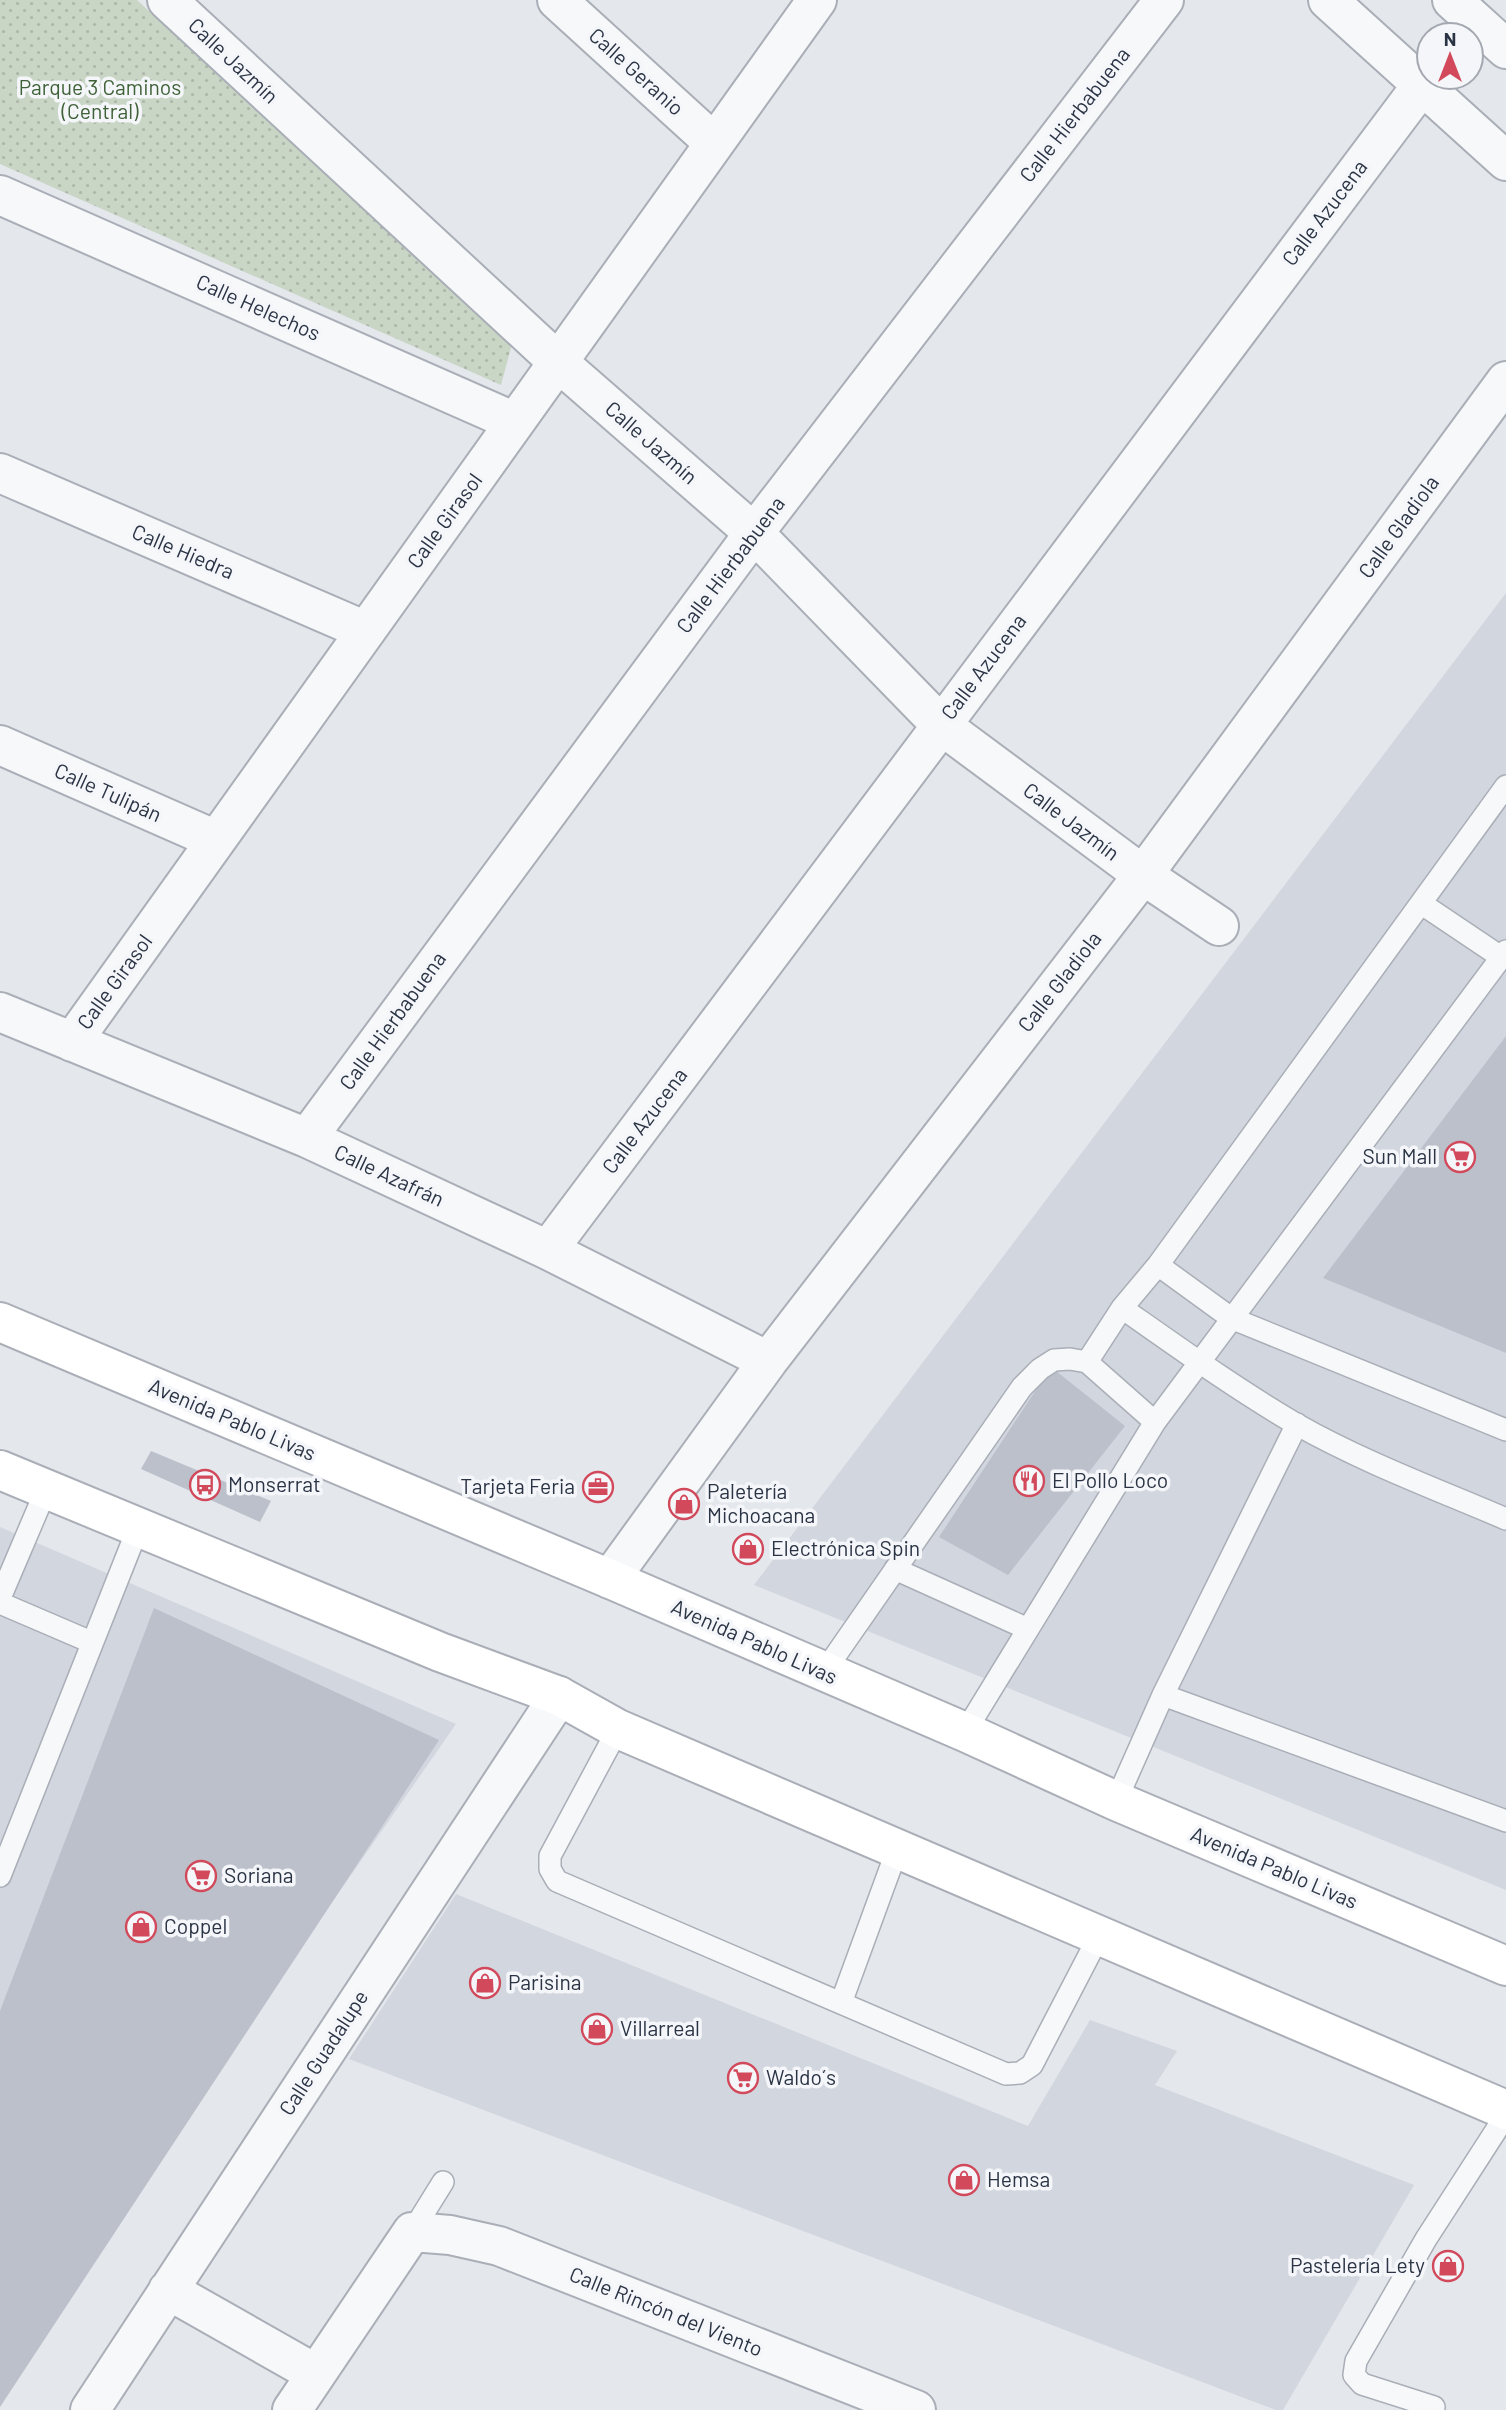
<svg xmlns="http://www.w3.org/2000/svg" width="1506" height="2410" font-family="Barlow,sans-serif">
<defs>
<pattern id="grass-dots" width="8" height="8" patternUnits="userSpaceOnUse" patternTransform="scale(1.75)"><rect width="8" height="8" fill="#c9d6c5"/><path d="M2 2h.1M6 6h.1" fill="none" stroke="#adb8ab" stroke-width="1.8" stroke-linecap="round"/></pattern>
</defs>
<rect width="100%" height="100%" fill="#e4e7ec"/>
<path fill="#d2d6de" d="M1506 593V1890L754 1585Z
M0 1527 456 1724 0 2380Z
M456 1894 1028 2126 1090 2020 1177 2051 1155 2085 1414 2185 1283 2410H1276L349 2059Z"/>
<path fill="url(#grass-dots)" d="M0 0H137L512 344 501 385 0 164Z"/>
<path fill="#bbc0ca" d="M1506 1036V1353L1323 1278Z
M1051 1367 1125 1426 1008 1575 939 1537Z
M151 1451 271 1501 260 1522 141 1469Z
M154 1608 439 1740 0 2407V2011Z"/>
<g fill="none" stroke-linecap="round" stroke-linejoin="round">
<g stroke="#a9aeb7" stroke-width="24">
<path id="service" d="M1422 904 1501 957
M1158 1265 1231 1318 1506 1430
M1122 1308C1179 1348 1236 1389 1296 1424 1363 1462 1436 1489 1506 1519
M1087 1362 1122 1308 1158 1265 1506 786
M895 1569 1028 1629
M0 1598 46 1490
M0 1603 91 1642
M824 1672 1022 1387 1040 1369 1054 1360 1070 1359 1087 1362 1155 1422
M1163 1695 1506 1821
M618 1729 550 1856V1869L557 1881 1006 2074 1020 2073 1032 2065 1099 1936
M965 1732 1155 1422 1506 951
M1116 1801 1163 1695 1297 1424
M0 1876 138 1528
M841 2003 897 1850
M412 2232 443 2182
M1434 2407 1362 2384 1354 2375 1356 2361 1426 2239 1506 2115"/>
</g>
<g stroke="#a9aeb7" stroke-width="42">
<path id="minor" d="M167 0 558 362 754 533 941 725 1143 875 1219 926
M557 0 714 143
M1328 0 1506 161
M1452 0 1506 49
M0 195 515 422
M0 473 366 631
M0 745 216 840
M0 1012 307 1138 548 1250 768 1361
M72 1042 817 0
M307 1138 754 533 1164 0
M548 1250 1422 85
M610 1579 768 1361 1143 875 1506 381
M168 2290 316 2374
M90 2410 559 1696
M292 2410 412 2232 450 2235 499 2246 916 2410"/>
</g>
<g stroke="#a9aeb7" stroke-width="42">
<path id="secondary" d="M0 1322 610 1579 965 1732 1116 1801 1506 1966
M0 1470 440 1652 559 1696 618 1729 1506 2110"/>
</g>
<use href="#service" stroke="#f7f8fa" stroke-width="21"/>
<use href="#minor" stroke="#f7f8fa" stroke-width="38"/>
<use href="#secondary" stroke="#fff" stroke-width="38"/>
</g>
<defs>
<g id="supermarket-ring" transform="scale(1.575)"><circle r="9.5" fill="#f4f6f9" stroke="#d1495b" stroke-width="1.5"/><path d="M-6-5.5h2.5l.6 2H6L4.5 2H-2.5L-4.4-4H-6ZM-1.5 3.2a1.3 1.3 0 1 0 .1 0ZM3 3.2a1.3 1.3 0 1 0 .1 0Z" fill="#d1495b"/></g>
<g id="restaurant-ring" transform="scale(1.575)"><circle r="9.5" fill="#f4f6f9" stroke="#d1495b" stroke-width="1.5"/><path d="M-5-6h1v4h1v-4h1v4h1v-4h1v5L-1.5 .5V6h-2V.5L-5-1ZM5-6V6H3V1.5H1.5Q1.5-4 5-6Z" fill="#d1495b"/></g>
<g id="bus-ring" transform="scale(1.575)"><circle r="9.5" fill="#f4f6f9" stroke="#d1495b" stroke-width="1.5"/><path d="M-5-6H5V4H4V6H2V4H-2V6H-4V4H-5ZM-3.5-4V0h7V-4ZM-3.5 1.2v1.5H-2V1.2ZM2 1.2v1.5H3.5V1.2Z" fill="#d1495b"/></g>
<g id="office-ring" transform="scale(1.575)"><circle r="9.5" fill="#f4f6f9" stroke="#d1495b" stroke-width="1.5"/><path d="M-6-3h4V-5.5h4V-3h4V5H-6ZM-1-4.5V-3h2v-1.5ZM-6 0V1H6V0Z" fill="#d1495b"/></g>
<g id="shop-ring" transform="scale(1.575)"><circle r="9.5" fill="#f4f6f9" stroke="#d1495b" stroke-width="1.5"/><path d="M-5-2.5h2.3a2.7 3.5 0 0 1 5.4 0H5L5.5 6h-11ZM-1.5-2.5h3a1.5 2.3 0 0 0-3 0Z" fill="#d1495b"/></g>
</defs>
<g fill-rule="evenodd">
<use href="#supermarket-ring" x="1460" y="1157"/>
<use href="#restaurant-ring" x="1029" y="1481"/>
<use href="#bus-ring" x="205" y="1485"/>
<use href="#office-ring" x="598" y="1487"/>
<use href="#shop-ring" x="684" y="1504"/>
<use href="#shop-ring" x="748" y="1549"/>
<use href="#supermarket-ring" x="201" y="1876"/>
<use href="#shop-ring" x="141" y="1927"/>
<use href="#shop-ring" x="485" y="1983"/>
<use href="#shop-ring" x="597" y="2029"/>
<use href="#supermarket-ring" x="743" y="2078"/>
<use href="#shop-ring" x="964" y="2180"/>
<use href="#shop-ring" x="1448" y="2266"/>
</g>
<g text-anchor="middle" stroke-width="7" stroke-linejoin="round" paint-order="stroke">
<g font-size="21" fill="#2b3445" stroke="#f4f6f9">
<text transform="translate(233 61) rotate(43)" y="7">Calle Jazmín</text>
<text transform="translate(636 72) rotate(42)" y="7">Calle Geranio</text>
<text transform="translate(1075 115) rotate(-52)" y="7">Calle Hierbabuena</text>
<text transform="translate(1325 213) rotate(-53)" y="7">Calle Azucena</text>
<text transform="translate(258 308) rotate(24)" y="7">Calle Helechos</text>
<text transform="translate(651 443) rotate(41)" y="7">Calle Jazmín</text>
<text transform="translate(445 521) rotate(-54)" y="7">Calle Girasol</text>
<text transform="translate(1399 527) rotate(-54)" y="7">Calle Gladiola</text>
<text transform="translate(183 552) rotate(23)" y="7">Calle Hiedra</text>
<text transform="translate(731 565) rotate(-53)" y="7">Calle Hierbabuena</text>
<text transform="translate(984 667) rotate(-53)" y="7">Calle Azucena</text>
<text transform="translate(108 793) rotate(24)" y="7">Calle Tulipán</text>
<text transform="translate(1071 822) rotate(37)" y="7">Calle Jazmín</text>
<text transform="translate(115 982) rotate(-54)" y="7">Calle Girasol</text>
<text transform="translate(1060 982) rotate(-52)" y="7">Calle Gladiola</text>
<text transform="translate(393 1021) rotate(-54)" y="7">Calle Hierbabuena</text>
<text transform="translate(645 1121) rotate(-53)" y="7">Calle Azucena</text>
<text transform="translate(389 1176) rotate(25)" y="7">Calle Azafrán</text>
<text transform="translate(232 1420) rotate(23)" y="7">Avenida Pablo Livas</text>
<text transform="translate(754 1642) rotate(24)" y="7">Avenida Pablo Livas</text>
<text transform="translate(1274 1868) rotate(23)" y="7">Avenida Pablo Livas</text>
<text transform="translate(324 2053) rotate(-57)" y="7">Calle Guadalupe</text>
<text transform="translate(666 2312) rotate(22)" y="7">Calle Rincón del Viento</text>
</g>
<g font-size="21" fill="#3f6138" stroke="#f4f6f9">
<text x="100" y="95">Parque 3 Caminos<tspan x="100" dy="24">(Central)</tspan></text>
</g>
<g font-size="21" fill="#2b3445" stroke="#f4f6f9" text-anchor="start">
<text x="1437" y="1164" text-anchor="end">Sun Mall</text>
<text x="1052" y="1488">El Pollo Loco</text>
<text x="228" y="1492">Monserrat</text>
<text x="575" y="1494" text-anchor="end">Tarjeta Feria</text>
<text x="707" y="1499">Paletería<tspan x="707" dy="24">Michoacana</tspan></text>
<text x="771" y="1556">Electrónica Spin</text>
<text x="224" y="1883">Soriana</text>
<text x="164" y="1934">Coppel</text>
<text x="508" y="1990">Parisina</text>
<text x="620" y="2036">Villarreal</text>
<text x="766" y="2085">Waldo´s</text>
<text x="987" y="2187">Hemsa</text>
<text x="1425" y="2273" text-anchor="end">Pastelería Lety</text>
</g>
</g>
<g transform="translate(1450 56)"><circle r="33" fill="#f4f6f9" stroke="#a4a8b1" stroke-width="2"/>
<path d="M0-5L12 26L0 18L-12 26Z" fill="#d1495b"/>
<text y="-10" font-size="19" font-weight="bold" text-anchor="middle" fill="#2b3445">N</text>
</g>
</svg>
